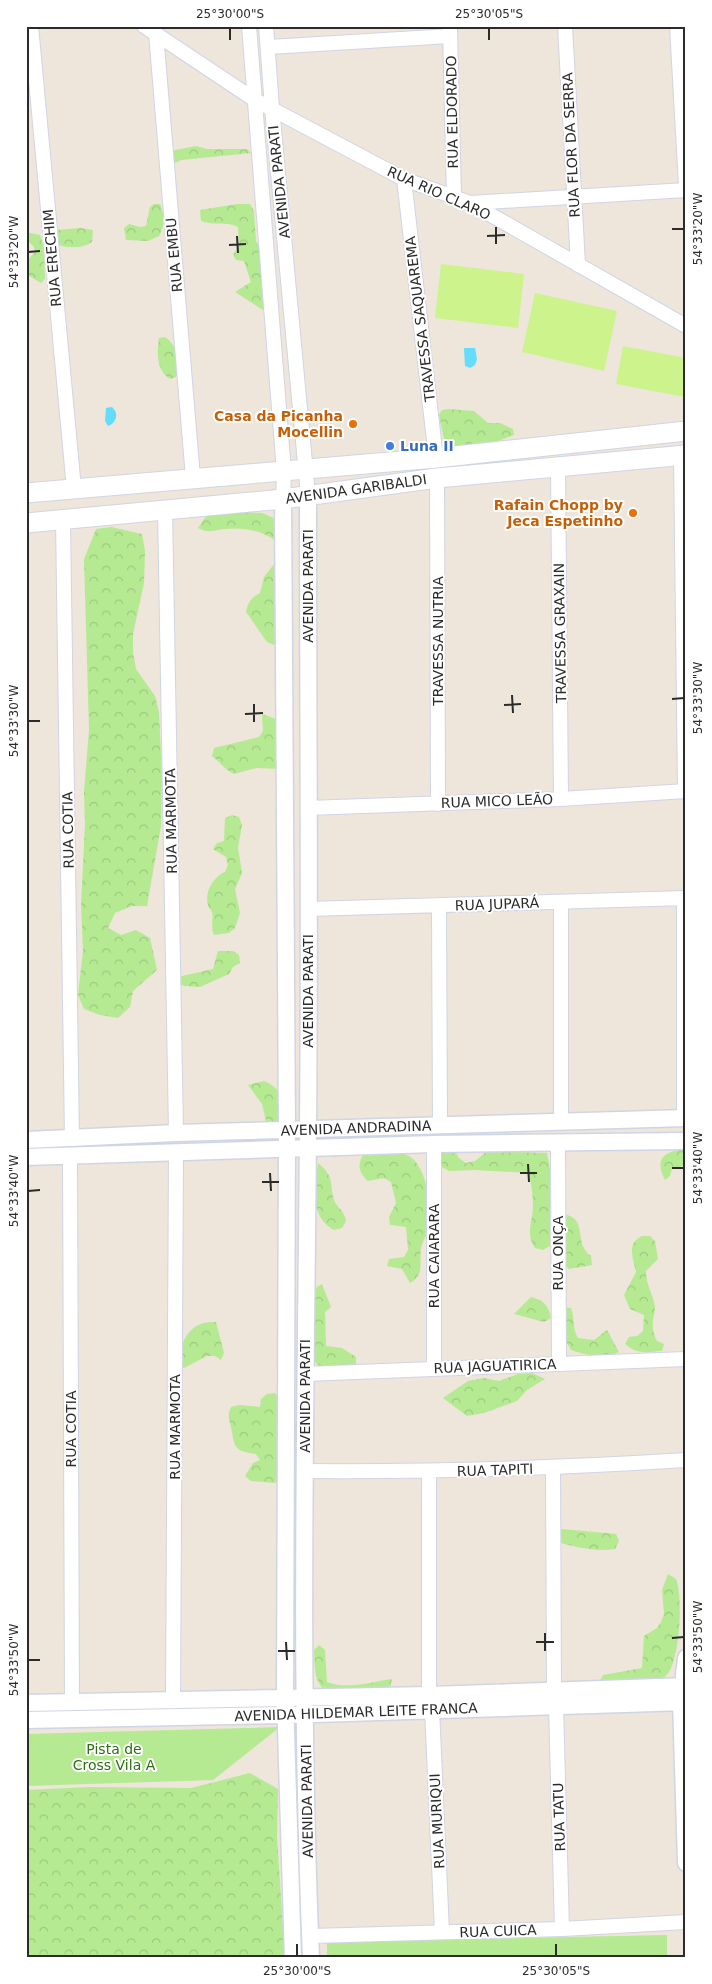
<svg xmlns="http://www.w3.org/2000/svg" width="712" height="1984" font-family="'DejaVu Sans',sans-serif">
<defs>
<pattern id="forest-crowns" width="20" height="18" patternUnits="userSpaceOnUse" patternTransform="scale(1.25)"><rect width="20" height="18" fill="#b5ea92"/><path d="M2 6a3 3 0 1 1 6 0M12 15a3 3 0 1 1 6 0" fill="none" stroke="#9cc97e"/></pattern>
</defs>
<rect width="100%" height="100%" fill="#eee5db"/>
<path fill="url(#forest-crowns)" d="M196 146 207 149H247L251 153 181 160 175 163 170 154 175 150Z
M154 204H160C165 216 165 225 159 236L148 241 126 240 124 228 129 224 140 227 146 226 150 207Z
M237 204H250L254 211 256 241 263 251 266 312 235 292 251 282 244 261 236 260 233 255 239 245 238 227C227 221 214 226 201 221L200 210Z
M81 228 93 230 92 242C82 249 70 248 58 245L56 230Z
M26 232 40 235 44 247 45 279 41 283 26 274V262L35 252 34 247 26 239Z
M165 337C177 344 181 365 176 377L170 379C156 370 157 353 159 338Z
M448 409 474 411 488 423H500L513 429 514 435 498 441 446 449 439 415 442 410Z
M239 512 262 513 276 519 279 638 274 645 267 642 246 612C248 602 251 598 260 593L264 577 274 564V540C262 530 240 527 225 529 214 530 209 534 198 528L207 515Z
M111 527 142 534 145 551 144 583 133 634V652L136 669 155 696 159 712 162 777 161 826 147 906H132L115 913 108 928 121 935 136 930 150 938 157 970 133 991 130 1007 118 1018 100 1015 84 1009 78 995 83 950 81 905 85 825 84 792 89 730 84 559 96 529Z
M262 714 279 720 281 769 256 768 234 774C225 770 220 762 212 756L214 748 259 737 263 731Z
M232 815 239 817 242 825 238 848 242 873 235 889 240 913 235 928 229 933 214 935C210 926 214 919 212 912 211 909 208 907 208 905 204 892 214 876 225 872L228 865 226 857 213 849 217 843 224 841 225 818Z
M218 951H233L239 955 240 963 233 967 229 974 200 987 184 986 178 983 182 976 213 969Z
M264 1081C283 1089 283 1101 285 1119L272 1126 266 1121 262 1104 248 1085Z
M442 1149 455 1151 459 1158 466 1163 475 1161 487 1151 547 1153 550 1169V1246L543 1250 535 1248C525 1234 533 1221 533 1205 533 1195 531 1183 529 1173L474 1170 449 1171 442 1167 440 1160Z
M686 1149V1165L672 1169 670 1176 665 1180C654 1159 664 1151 686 1149Z
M386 1152C393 1153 403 1153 409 1156 427 1166 434 1212 428 1231 427 1236 423 1240 422 1245 417 1260 427 1273 410 1283L402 1269 387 1266 389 1259 404 1257 408 1250 406 1227 390 1225 389 1217 396 1203 391 1182 384 1178 368 1181C359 1173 357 1165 363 1155Z
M318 1163C335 1177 329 1182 334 1200 337 1208 345 1211 346 1221L342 1228 334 1230C309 1216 315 1188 318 1163Z
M562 1214C590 1217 572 1243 591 1256L592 1265 569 1269 564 1264Z
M642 1236H650L655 1241 658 1259 646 1271C646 1284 651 1290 654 1302 658 1315 647 1321 657 1341L664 1344 662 1351C646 1352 638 1355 625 1344L629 1337 637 1336 643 1331 644 1315 630 1309 624 1295 636 1272C633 1257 626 1244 642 1236Z
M322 1284 331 1307 325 1312 326 1346 342 1348 356 1357V1364L349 1368 319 1367 314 1360 309 1292Z
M531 1297C543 1300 549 1305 551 1318L544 1322 514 1314Z
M563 1307 571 1308C575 1319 572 1329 578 1338L594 1340 607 1330 619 1352C605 1360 586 1355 571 1350L563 1336Z
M216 1322 224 1353 221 1360 215 1356H207L184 1368 178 1364C181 1340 189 1321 216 1322Z
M532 1373 545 1379 527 1390 517 1401 484 1413 467 1416 443 1398 468 1381 484 1378 499 1381 518 1374Z
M275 1393 281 1400 282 1478 275 1483 251 1481 245 1476 253 1463 260 1460 256 1454C233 1451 235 1447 231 1427 229 1419 227 1415 231 1407L239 1405 260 1407 261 1399 267 1394Z
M562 1529 616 1534 619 1541 615 1549C598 1552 574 1547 558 1542L557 1535Z
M668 1574 676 1579C683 1597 680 1655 669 1672 665 1678 661 1679 656 1680L600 1681 603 1675 642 1668 644 1636 657 1628 661 1622 664 1614 662 1590Z
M319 1645 325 1650 327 1682C346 1690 372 1682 392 1679L390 1688 328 1691C313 1685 315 1665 314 1650Z
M250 1773 278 1789 277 1837 285 1958H26V1790L90 1787 191 1788Z"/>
<path fill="#b5ea92" d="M280 1727 213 1780 26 1786V1734Z
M667 1935V1958H327V1942Z"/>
<path fill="#cdf38d" d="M441 264 524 274 518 328 435 318Z
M535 293 617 311 604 371 522 352Z
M623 346 686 358 685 397 616 384Z"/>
<path fill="#64dcfb" d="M464 348H475L477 359 475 365 470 368 465 366Z
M112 407C119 413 117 423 108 426L105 421 106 408Z"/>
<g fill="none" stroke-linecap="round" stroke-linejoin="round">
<g stroke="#d0d5e5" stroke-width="16">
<path id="minor" d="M31 26 74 489
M144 26 255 100 404 179 470 203 686 326
M249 26 284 472 283 499
M266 26 272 108 308 495
M565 26 578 265
M677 26 686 186
M450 28 454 197
M156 33 193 478
M269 47 450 36
M404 179 436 458
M470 203 686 190
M681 456 685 791
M558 467 561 799
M437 478 438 804
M165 509 176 1133
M63 520 72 1139
M308 808 561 799 686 791
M684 898V1118
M561 902V1122
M439 906 440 1125
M308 909 686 898
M558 1143 559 1364
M434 1144V1368
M70 1157 72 1702
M305 1374 686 1359
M553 1469 554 1691
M304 1471C432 1472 558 1468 686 1460
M429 1695V1472
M173 1700 176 1153
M556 1705 562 1929
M432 1709 442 1932
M310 1936 562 1929 686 1922"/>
</g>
<g stroke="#d0d5e5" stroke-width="19">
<path id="tertiary" d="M308 495C308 706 310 916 308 1127 306 1404 299 1681 311 1958
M283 499 287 1131 285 1697 293 1958
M26 1140 176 1133 686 1118
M26 1157 434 1144 686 1141
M686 1658 681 1702 686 1863
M26 1703 429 1695 686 1686
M26 1720 286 1715 686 1702"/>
</g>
<g stroke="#d0d5e5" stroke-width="21">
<path id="secondary" d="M26 493 436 458 686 431
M26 523 283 499 437 478 686 455"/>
</g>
<use href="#minor" stroke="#fff" stroke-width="14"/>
<use href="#tertiary" stroke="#fff" stroke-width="16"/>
<use href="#secondary" stroke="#fff" stroke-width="19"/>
</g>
<path fill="none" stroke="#2b2b2b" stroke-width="2" d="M230 28V40M489 28V40M496 227V244M672 229H684M237 236 238 253M487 236 505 235M229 245 246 244M28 252 40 251M512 695 513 713M672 699 684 698M254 704V722M504 705 521 704M245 714 263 713M28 721H40M528 1164 529 1182M672 1168H684M270 1173 271 1191M520 1173H537M262 1182H279M28 1191 40 1190M545 1633V1651M672 1638 684 1637M286 1642 287 1660M536 1642H554M278 1651H295M28 1660H40M297 1944V1956M556 1944V1956"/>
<g fill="#e8710a" stroke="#fff" stroke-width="2">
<circle cx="353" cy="424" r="5"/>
<circle cx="633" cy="513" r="5"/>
</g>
<circle fill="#3f7fe0" stroke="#fff" stroke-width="2" cx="390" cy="446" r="5"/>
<g text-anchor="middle" stroke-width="4" stroke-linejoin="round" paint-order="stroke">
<g font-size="14" fill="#2b2b2b" stroke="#fff">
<text transform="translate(452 112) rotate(-91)" y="5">RUA ELDORADO</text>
<text transform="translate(571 145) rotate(-93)" y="5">RUA FLOR DA SERRA</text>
<text transform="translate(279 182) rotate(-96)" y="5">AVENIDA PARATI</text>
<text transform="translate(439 193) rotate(24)" y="5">RUA RIO CLARO</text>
<text transform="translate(174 255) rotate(-95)" y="5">RUA EMBU</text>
<text transform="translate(52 258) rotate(-95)" y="5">RUA ERECHIM</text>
<text transform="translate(420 319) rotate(-97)" y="5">TRAVESSA SAQUAREMA</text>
<text transform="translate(356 489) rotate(-8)" y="5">AVENIDA GARIBALDI</text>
<text transform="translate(308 586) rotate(-90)" y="5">AVENIDA PARATI</text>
<text transform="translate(560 633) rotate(-91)" y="5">TRAVESSA GRAXAIN</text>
<text transform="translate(438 641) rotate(-90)" y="5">TRAVESSA NUTRIA</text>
<text transform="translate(497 801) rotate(-2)" y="5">RUA MICO LEÃO</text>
<text transform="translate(171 821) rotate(-91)" y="5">RUA MARMOTA</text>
<text transform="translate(68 830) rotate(-91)" y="5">RUA COTIA</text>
<text transform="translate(497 904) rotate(-2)" y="5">RUA JUPARÁ</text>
<text transform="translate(308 991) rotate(-90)" y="5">AVENIDA PARATI</text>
<text transform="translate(356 1128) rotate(-2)" y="5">AVENIDA ANDRADINA</text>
<text transform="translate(558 1253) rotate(-90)" y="5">RUA ONÇA</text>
<text transform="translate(434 1256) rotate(-90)" y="5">RUA CAIARARA</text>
<text transform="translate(495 1366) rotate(-2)" y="5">RUA JAGUATIRICA</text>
<text transform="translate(305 1396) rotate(-90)" y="5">AVENIDA PARATI</text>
<text transform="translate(175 1427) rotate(-90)" y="5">RUA MARMOTA</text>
<text transform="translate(71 1429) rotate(-90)" y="5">RUA COTIA</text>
<text transform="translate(495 1470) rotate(-2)" y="5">RUA TAPITI</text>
<text transform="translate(356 1712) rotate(-2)" y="5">AVENIDA HILDEMAR LEITE FRANCA</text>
<text transform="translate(307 1801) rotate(-91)" y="5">AVENIDA PARATI</text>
<text transform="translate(559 1817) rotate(-92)" y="5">RUA TATU</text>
<text transform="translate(437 1821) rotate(-93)" y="5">RUA MURIQUI</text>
<text transform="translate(498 1931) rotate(-2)" y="5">RUA CUICA</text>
</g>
<g font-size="14" font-weight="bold" fill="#c56008" stroke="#fff" text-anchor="end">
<text x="343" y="421">Casa da Picanha<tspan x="343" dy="16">Mocellin</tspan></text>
<text x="623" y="510">Rafain Chopp by<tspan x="623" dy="16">Jeca Espetinho</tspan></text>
</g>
<g font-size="14" font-weight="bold" fill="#366cbe" stroke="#fff" text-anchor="start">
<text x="400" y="451">Luna II</text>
</g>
<g font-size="14" fill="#2c6f13" stroke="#fff">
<text x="114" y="1754">Pista de<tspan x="114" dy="16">Cross Vila A</tspan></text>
</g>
</g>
<rect width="712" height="1984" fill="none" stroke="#ffffff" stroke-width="55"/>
<rect x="28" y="28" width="656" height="1928" fill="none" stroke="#2b2b2b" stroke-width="2"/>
<g font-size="12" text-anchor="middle" fill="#2b2b2b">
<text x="230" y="18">25°30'00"S</text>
<text x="489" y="18">25°30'05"S</text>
<text transform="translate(698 229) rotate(-90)" y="4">54°33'20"W</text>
<text transform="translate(14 252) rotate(-90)" y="4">54°33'20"W</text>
<text transform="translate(698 698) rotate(-90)" y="4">54°33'30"W</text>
<text transform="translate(14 721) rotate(-90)" y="4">54°33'30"W</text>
<text transform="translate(698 1168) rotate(-90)" y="4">54°33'40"W</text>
<text transform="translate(14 1191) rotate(-90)" y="4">54°33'40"W</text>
<text transform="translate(698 1637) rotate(-90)" y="4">54°33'50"W</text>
<text transform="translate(14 1660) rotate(-90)" y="4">54°33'50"W</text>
<text x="297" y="1975">25°30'00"S</text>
<text x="556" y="1975">25°30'05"S</text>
</g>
</svg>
